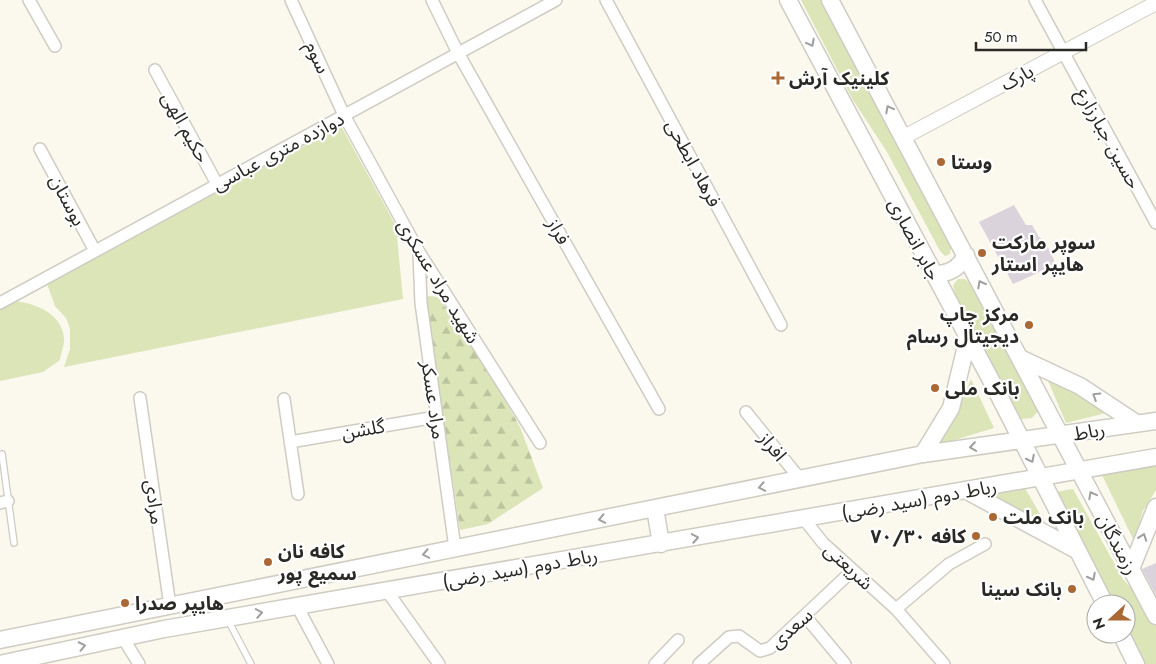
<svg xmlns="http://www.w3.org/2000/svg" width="1156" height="664" font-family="Jost,'Noto Sans Arabic',sans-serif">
<defs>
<pattern id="forest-firs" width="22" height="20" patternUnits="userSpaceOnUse" patternTransform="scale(1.25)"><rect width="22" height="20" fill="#dbe5b8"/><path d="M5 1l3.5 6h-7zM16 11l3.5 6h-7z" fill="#bcc49e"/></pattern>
</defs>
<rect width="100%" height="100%" fill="#fbf8ee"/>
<path fill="#dbe5b8" d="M801 0H826L940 224 951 247 950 254 945 256 940 251 887 152 853 100Z
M341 126 396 226 403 299 64 367 70 349V328L66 318 55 306 47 284Z
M958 279H965L972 285 1038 411 1032 418 1021 419 955 295 953 285Z
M14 301C35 303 61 313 64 337 65 344 61 353 60 360L43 372 0 381V309Z
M1046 376 1110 412 1066 423Z
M971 379 994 428 935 446 958 410Z
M1156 465V490L1143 511 1134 541 1102 475Z
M1025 488 1048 528 986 495Z
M1073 489 1123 579 1137 595 1156 626V664H1145L1126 628V604H1113L1055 492Z"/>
<path fill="url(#forest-firs)" d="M425 296 438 297 486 366 520 427 543 488 488 524 460 530Z"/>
<path fill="#dbd3db" d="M1014 205 1026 225H1032L1039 237 1045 241 1054 260 1053 266 1013 284 979 222Z
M1156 563V595L1142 569Z"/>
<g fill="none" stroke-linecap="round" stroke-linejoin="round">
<g stroke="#cfccc3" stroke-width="8">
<path id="service" d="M2 454 14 543
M228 620 251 664"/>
</g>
<g stroke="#cfccc3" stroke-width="14">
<path id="minor" d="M29 0 55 46
M291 0 344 115 419 252 540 443
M432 0 458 53 659 409
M606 0 781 325
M1035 0 1156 223
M155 70 217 184
M40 149 95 251
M419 253 421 303 455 548
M0 303 556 0
M140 398 170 606
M284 399 298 494
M746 412 800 479
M290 442 436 417
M0 503 8 501
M804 519 823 543 896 609 944 664
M387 591 439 664
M297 606 328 664
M896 609 949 564 985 544
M805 616 845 664
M123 638 139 664
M655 664 678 640
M699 664 729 637 739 636 760 651 770 648 853 570"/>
</g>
<g stroke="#cfccc3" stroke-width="16">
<path id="tertiary" d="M904 137 1156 3"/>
</g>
<g stroke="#cfccc3" stroke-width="19">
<path id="secondary" d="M788 0 993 384 1105 604
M830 0 1156 616
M934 274C949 274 959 269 966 255
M1020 358 1080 386 1136 423
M923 454 951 408 968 338
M967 491 1078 551
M655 508 661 544
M1131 569 1156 507
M1121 634 1136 664
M0 640 923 454 1156 421
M0 664 164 629 1156 457"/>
</g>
<use href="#service" stroke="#fff" stroke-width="5.5"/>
<use href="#minor" stroke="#fff" stroke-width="11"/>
<use href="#tertiary" stroke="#fff" stroke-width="14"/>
<use href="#secondary" stroke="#fff" stroke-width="16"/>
</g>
<defs><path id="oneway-chevron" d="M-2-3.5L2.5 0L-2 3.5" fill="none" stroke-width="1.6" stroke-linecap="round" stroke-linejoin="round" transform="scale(1.25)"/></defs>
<g stroke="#9f9f9d">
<use href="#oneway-chevron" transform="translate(811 43) rotate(62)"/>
<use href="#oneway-chevron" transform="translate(889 109) rotate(-118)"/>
<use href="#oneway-chevron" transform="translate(981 284) rotate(-118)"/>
<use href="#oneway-chevron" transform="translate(1096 396) rotate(-148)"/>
<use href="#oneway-chevron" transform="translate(973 447) rotate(172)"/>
<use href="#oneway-chevron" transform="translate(1031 459) rotate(63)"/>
<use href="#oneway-chevron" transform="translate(762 487) rotate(169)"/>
<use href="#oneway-chevron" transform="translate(1092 495) rotate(-118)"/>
<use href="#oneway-chevron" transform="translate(602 519) rotate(169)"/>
<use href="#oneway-chevron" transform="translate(1143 537) rotate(-70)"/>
<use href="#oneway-chevron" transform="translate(695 538) rotate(-10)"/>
<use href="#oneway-chevron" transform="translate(426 554) rotate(169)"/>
<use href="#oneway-chevron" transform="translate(1092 577) rotate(63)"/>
<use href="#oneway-chevron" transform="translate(259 613) rotate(-10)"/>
<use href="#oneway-chevron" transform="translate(82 646) rotate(-12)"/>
</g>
<g fill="#aa6834" stroke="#fff" stroke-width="2">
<path d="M775.5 70.5h5v5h5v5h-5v5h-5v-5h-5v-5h5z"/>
<circle cx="941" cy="162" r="5"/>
<circle cx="982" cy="253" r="5"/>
<circle cx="1029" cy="325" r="5"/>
<circle cx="935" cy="388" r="5"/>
<circle cx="993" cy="517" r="5"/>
<circle cx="976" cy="536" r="5"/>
<circle cx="268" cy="562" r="5"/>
<circle cx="1072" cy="589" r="5"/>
<circle cx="125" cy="603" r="5"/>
</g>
<g text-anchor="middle" stroke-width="4.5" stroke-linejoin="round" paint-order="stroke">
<g font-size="19" fill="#2a2926" stroke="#fff">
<text transform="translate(318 57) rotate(65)" y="7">سوم</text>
<text transform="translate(1017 77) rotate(-28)" y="7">پارک</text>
<text transform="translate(186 127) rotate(61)" y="7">حکیم الهی</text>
<text transform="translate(1109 138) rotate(61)" y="7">حسین جبارزارع</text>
<text transform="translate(278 151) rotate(-28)" y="7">دوازده متری عباسی</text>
<text transform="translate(694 163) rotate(62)" y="7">فرهاد ابطحی</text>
<text transform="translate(68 200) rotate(62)" y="7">بوستان</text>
<text transform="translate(559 231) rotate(61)" y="7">فراز</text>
<text transform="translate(915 239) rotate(62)" y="7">جابر انصاری</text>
<text transform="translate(439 281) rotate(59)" y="7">شهید مراد عسکری</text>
<text transform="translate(434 400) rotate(82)" y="7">مراد عسکر</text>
<text transform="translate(363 429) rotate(-10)" y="7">گلشن</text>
<text transform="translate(1089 431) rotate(-9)" y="7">رباط</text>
<text transform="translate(773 446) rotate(51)" y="7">افراز</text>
<text transform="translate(919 499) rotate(-10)" y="7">رباط دوم (سید رضی)</text>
<text transform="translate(155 502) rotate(82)" y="7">مرادی</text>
<text transform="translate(1118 544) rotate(62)" y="7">رزمندگان</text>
<text transform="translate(849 566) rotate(43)" y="7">شریعتی</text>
<text transform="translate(520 568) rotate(-10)" y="7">رباط دوم (سید رضی)</text>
<text transform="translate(791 628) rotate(-41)" y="7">سعدی</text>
</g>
<g font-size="19" font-weight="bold" fill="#2a2926" stroke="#fff" text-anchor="start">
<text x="789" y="85">کلینیک آرش</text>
<text x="951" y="169">وستا</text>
<text x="992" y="249">سوپر مارکت<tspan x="992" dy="22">هایپر استار</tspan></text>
<text x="1019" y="321" text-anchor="end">مرکز چاپ<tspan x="1019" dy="22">دیجیتال رسام</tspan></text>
<text x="945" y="395">بانک ملی</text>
<text x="1003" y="524">بانک ملت</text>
<text x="966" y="543" text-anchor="end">کافه ۷۰/۳۰</text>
<text x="278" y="558">کافه نان<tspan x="278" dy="22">سمیع پور</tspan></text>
<text x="1062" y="596" text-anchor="end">بانک سینا</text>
<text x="135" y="610">هایپر صدرا</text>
</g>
</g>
<g transform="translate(1111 619) rotate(249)"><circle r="24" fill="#ffffff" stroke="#aaa9a8"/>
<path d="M0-4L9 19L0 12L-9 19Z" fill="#aa6834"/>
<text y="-8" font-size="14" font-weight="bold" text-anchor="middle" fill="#2a2926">N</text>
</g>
<path d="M976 42v8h110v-8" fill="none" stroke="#2a2926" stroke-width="2.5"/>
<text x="984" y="42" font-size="15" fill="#2a2926" stroke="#ffffff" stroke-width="4" paint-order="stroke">50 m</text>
</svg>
